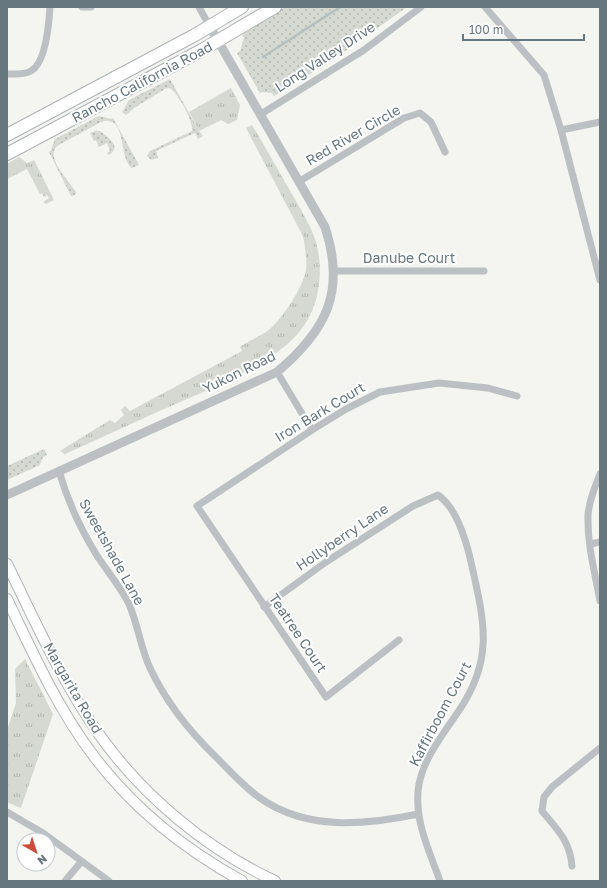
<svg xmlns="http://www.w3.org/2000/svg" width="607" height="888" font-family="'Golos Text',sans-serif">
<defs>
<pattern id="grass-tufts" width="24" height="20" patternUnits="userSpaceOnUse"><rect width="24" height="20" fill="#d5d9d1"/><path d="M3 7l-1-3M5 7V3M7 7l1-3M15 17l-1-3M17 17v-4M19 17l1-3" fill="none" stroke="#b1b5af"/></pattern>
<pattern id="park-dots" width="8" height="8" patternUnits="userSpaceOnUse"><rect width="8" height="8" fill="#d5d9d1"/><path d="M2 2h.1M6 6h.1" fill="none" stroke="#b1b5af" stroke-width="1.8" stroke-linecap="round"/></pattern>
</defs>
<rect width="100%" height="100%" fill="#f4f4f1"/>
<path fill="url(#grass-tufts)" d="M231 88 240 105 237 120 228 124 221 120 199 131 189 112Z
M252 125C266 148 279 172 293 196 301 210 311 226 316 242 324 271 320 307 300 331 271 368 196 394 153 414 123 427 95 441 65 454L60 451 110 420 115 423 124 415 121 410 125 406 130 411 242 351 240 347 241 346C251 340 263 335 271 328 284 316 303 287 306 270 307 258 305 247 303 236L246 128Z
M19 157 27 163 34 160 54 200 46 204 43 202 49 198 47 195 44 197 42 193 40 194 27 169 7 179V164Z
M25 659 53 714 21 808 7 802V730L16 703 15 669Z"/>
<path fill="url(#park-dots)" d="M285 7H407L331 61 274 96 272 93 263 92 260 93 237 53 240 51 244 38 242 35Z
M170 79 199 131 203 136 198 139 195 133 156 151 158 158 151 160 147 156 150 151 192 131C194 122 178 92 169 88L165 89 134 108 126 115 122 112 129 100Z
M99 116 111 119 113 118 139 165 132 168C118 160 128 113 101 122L57 146C45 158 69 181 76 192L75 195 71 196 49 152 51 150 55 139Z
M95 131H100C107 136 123 147 109 155L107 153 110 151 107 143 99 147 96 140 94 141 90 133Z
M44 449 47 455 43 457 40 465 7 480V466Z"/>
<g fill="none" stroke-linecap="round" stroke-linejoin="round">
<path stroke="#b4c0c2" stroke-width="2.5" d="M263 57 340 7"/>
<g stroke="#afb4b7" stroke-width="12">
<path id="secondary" d="M7 564C36 623 63 684 101 737 144 797 208 850 275 881
M7 599C32 651 56 705 90 751 130 806 184 849 242 881"/>
</g>
<g stroke="#aeb3b5" stroke-width="14">
<path id="primary" d="M7 135 195 35 242 7
M7 154 202 50 275 7"/>
</g>
<path stroke="#bcc0c3" stroke-width="7" d="M82 7H91
M199 7 210 27
M485 7 544 75 561 130 600 280
M7 74C15 74 24 75 31 71 46 63 49 23 50 7
M261 114 364 50 421 7
M561 130 600 122
M300 181 404 118 420 113 431 122 445 152
M334 271H484
M277 372 312 430
M59 471C67 499 80 528 96 554 106 570 121 587 129 604 138 625 141 649 150 668 166 702 189 731 216 757 230 771 244 787 260 798 307 831 366 825 418 814
M600 474C595 487 589 500 588 515 587 544 595 573 600 601
M590 544 600 542
M264 607 326 562 413 506 438 495C457 508 466 540 471 562 484 621 495 659 458 712 443 734 424 758 419 784 413 818 429 850 440 881
M399 640 326 697 197 506 312 430 346 409 380 392 439 383 488 388 517 396
M7 812 43 833 109 881
M572 866C570 841 557 829 542 811L544 797 552 787 600 748
M65 881 81 862"/>
<path stroke="#bcc0c3" stroke-width="9" d="M7 495 277 372C327 330 346 291 325 227L210 27"/>
<use href="#secondary" stroke="#fff" stroke-width="10"/>
<use href="#primary" stroke="#fff" stroke-width="12"/>
</g>
<g text-anchor="middle" stroke-width="4" stroke-linejoin="round" paint-order="stroke">
<g font-size="14" fill="#67777f" stroke="#fff">
<text transform="translate(325 57) rotate(-33)" y="5">Long Valley Drive</text>
<text transform="translate(142 82) rotate(-28)" y="5">Rancho California Road</text>
<text transform="translate(353 135) rotate(-30)" y="5">Red River Circle</text>
<text x="409" y="263">Danube Court</text>
<text transform="translate(239 372) rotate(-26)" y="5">Yukon Road</text>
<text transform="translate(320 412) rotate(-31)" y="5">Iron Bark Court</text>
<text transform="translate(342 537) rotate(-34)" y="5">Hollyberry Lane</text>
<text transform="translate(112 552) rotate(61)" y="5">Sweetshade Lane</text>
<text transform="translate(298 633) rotate(56)" y="5">Teatree Court</text>
<text transform="translate(73 688) rotate(60)" y="5">Margarita Road</text>
<text transform="translate(440 714) rotate(-62)" y="5">Kaffirboom Court</text>
</g>
</g>
<rect width="607" height="888" fill="none" stroke="#67777f" stroke-width="16"/>
<g transform="translate(36 852) rotate(141)"><circle r="19" fill="#ffffff" stroke="#c2c9cc"/>
<path d="M0-3L7 15L0 10L-7 15Z" fill="#cd4b38"/>
<text y="-6" font-size="11" font-weight="bold" text-anchor="middle" fill="#67777f">N</text>
</g>
<path d="M463 34v6h121v-6" fill="none" stroke="#67777f" stroke-width="2"/>
<text x="469" y="34" font-size="12" fill="#67777f" stroke="#ffffff" stroke-width="3" paint-order="stroke">100 m</text>
</svg>
